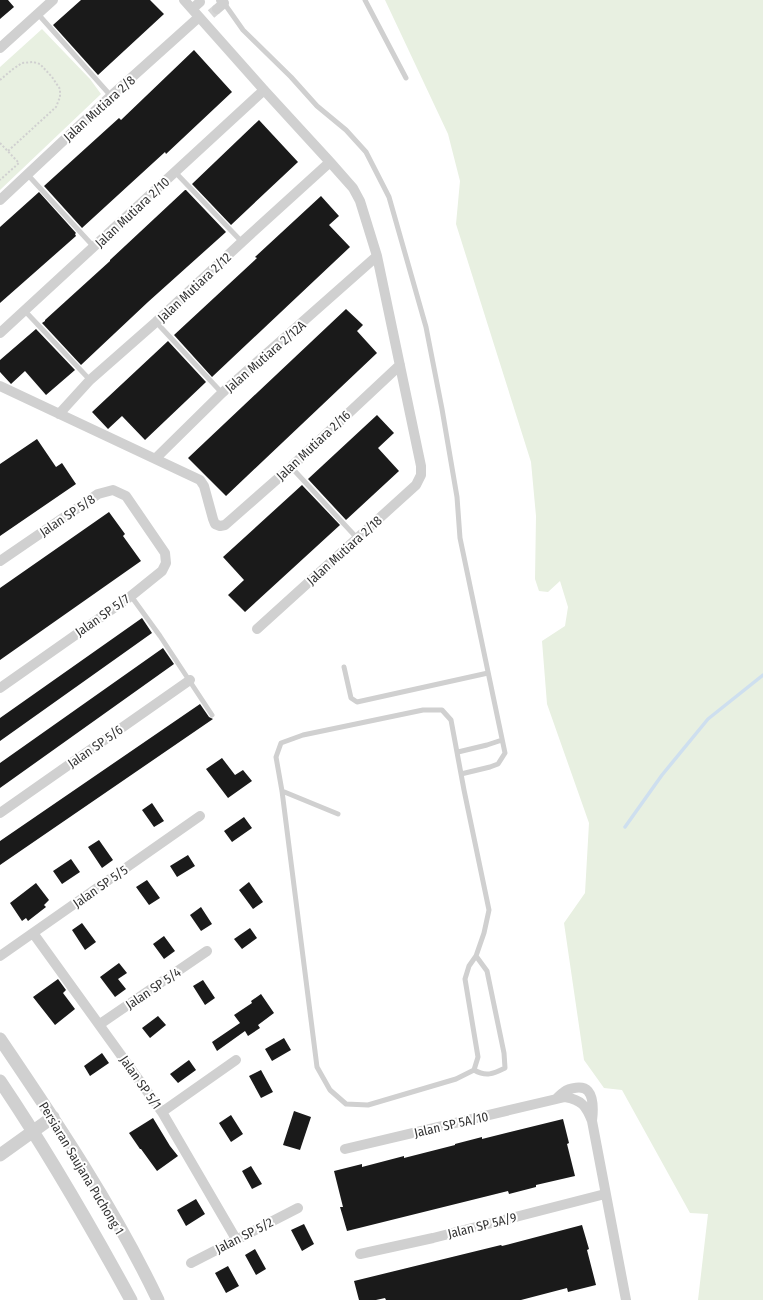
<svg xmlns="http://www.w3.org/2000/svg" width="763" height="1300" font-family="'Fira Sans Condensed',sans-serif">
<rect width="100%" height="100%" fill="#fff"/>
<path fill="#e8f0e1" d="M385 0H763V1300H698L708 1214 690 1213 622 1090 604 1088 584 1060 564 923 585 893 589 823 547 704 542 641 565 626 568 607 560 581 548 592 539 591 535 579 536 516 531 462 456 224 460 181 448 134Z
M42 29 90 79 101 94 0 190V67Z"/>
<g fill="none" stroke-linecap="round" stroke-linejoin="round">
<path stroke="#cedfef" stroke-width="3.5" d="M625 827 662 775 708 719 763 675"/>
</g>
<path fill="#1a1a1a" d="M0 0H8L14 7 0 19Z
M81 0H150L164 14 98 75 53 25Z
M194 50 232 92 166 154 165 152 82 228 44 186 119 118 121 120Z
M259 120 298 162 231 225 192 184Z
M185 190H186L226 232 148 302 81 365 42 323 45 321V320L110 261V260Z
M39 192 76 233 75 234 76 236 0 303V227Z
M321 196 339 216 329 225 350 247 212 377 174 335 257 258 255 257Z
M346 309 363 325 357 331 377 353 226 496 188 458Z
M36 329 75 370 46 395 25 371 11 384 0 372V360Z
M168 341 206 382 145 440 122 416 108 429 92 412Z
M377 415 394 433 378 448 399 471 346 520 308 479Z
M37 439 56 467 62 463 76 484 0 536V464Z
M302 485 340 525 245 612 228 595 244 580 223 557Z
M109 512 125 534 123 536 141 561 0 660V588Z
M142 618 152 633 0 741V718Z
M163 648 174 664 0 788V763Z
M200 704 209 717 213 719 0 865V841Z
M222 758 235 775 243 770 252 781 228 798 206 769Z
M152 803 164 821 154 827 142 810Z
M244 817 252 828 232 842 224 831Z
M99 840 113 860 102 868 88 847Z
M188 855 195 866 177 877 170 866Z
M71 859 80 872 62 884 53 871Z
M147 880 160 898 149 905 136 887Z
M249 882 263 902 253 909 239 890Z
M36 883 49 900 44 905 46 907 28 921 26 918 22 921 10 903Z
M201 907 212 924 201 931 190 915Z
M82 923 96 942 85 950 72 930Z
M250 928 257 938 242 949 234 939Z
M164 936 175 951 164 959 153 944Z
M119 963 127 973 118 979 126 989 115 997 100 977Z
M58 979 66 990 63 993 75 1009 55 1025 33 997Z
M203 980 215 998 205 1005 193 986Z
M261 994 274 1013 258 1025 260 1028 248 1036 245 1031 217 1051 212 1042 240 1023 234 1015 252 1003 251 1001Z
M158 1016 166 1025 150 1038 142 1028Z
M284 1038 291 1050 272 1061 265 1049Z
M102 1053 109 1063 90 1076 84 1066Z
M189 1060 196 1070 178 1083 170 1074Z
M261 1070 273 1092 261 1098 249 1076Z
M294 1111 311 1117 300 1150 283 1145Z
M231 1115 243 1134 231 1142 219 1123Z
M153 1118 170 1146 178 1156 157 1171 141 1149H140L129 1133Z
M563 1119 569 1143 567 1144 575 1176 536 1185V1187L509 1194 508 1191 347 1231 340 1207H343L334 1171 362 1164V1167L404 1156V1158L455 1145V1144L482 1137V1139Z
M251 1166 262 1184 252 1189 242 1171Z
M196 1199 205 1214 186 1226 177 1210Z
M304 1224 314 1244 302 1251 291 1230Z
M582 1225 589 1249 587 1250 596 1285 568 1292 567 1288 521 1300H386L385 1298 376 1300H359L354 1281 501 1245 502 1246Z
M255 1249 266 1269 256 1275 245 1255Z
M228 1266 239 1286 226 1293 215 1273Z"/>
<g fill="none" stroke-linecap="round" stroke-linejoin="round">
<path stroke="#d6d6d6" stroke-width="10" stroke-dasharray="10 5" stroke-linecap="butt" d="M211 14 217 9"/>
<path stroke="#d0d0d0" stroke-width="2" stroke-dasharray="2 2" stroke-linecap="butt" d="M0 80 13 69 22 63 33 62 40 64 52 77 60 89V97L56 107 8 151
M0 143 19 163 0 180"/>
<path stroke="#d0d0d0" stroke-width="5" d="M365 0 406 78
M224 3 243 30 291 77 317 106 346 130 366 152 389 197 426 327 442 409 457 497 460 538 505 753 498 764 490 767 461 774
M38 14 111 96
M175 172 242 242
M28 175 94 247
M24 310 90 380
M156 322 222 393
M291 467 357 538
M131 596 160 636 212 715
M344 667 351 698 357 702 488 673
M423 710H442L451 720 464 790 489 910 484 933 476 956 469 966 465 979 478 1057 474 1070 456 1079 368 1105 346 1104 330 1090 317 1067 282 791 276 757 281 743 303 735Z
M458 752 487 745 502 740
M282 791 338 814
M474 1070C486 1077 493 1074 505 1068L504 1053 487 971 476 956"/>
<path stroke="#d0d0d0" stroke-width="10" d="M184 0 264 90 330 162 353 188 360 201 377 256 421 466V475L416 485 257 629
M192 9 200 2
M217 9 224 3 221 0
M0 48 53 0
M0 200 111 96 199 17
M0 333 264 90
M0 386 200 480 204 486 213 519 215 524 220 526 225 525 291 467 400 365
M59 414 90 380 156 322 242 242 330 162
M156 458 222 393 377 256
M0 561 98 494 113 490 126 496 165 553 166 563 162 571 131 596 0 688
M0 813 190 680
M33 933 162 1112 236 1239
M0 956 200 816
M100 1024 207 951
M162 1112 236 1060
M592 1121 626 1300
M345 1149 565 1097C582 1100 586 1106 592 1121 593 1113 594 1098 588 1091 583 1085 569 1088 564 1092 562 1093 559 1096 557 1098
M360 1254 433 1238 605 1194
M191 1263 298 1208"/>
<path stroke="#d0d0d0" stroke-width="13" d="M0 1039C57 1123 114 1208 158 1300
M0 1081C48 1152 90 1225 131 1300
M0 1155 53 1117"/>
</g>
<g text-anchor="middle" stroke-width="4" stroke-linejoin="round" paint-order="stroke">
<g font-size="13" fill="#333" stroke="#fff">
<text transform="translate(99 108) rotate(-42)" y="5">Jalan Mutiara 2/8</text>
<text transform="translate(132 212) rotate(-43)" y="5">Jalan Mutiara 2/10</text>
<text transform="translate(194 287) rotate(-43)" y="5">Jalan Mutiara 2/12</text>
<text transform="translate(265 356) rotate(-41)" y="5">Jalan Mutiara 2/12A</text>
<text transform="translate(313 445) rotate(-43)" y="5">Jalan Mutiara 2/16</text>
<text transform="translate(67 515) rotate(-34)" y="5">Jalan SP 5/8</text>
<text transform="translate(344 550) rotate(-42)" y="5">Jalan Mutiara 2/18</text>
<text transform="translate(102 615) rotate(-35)" y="5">Jalan SP 5/7</text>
<text transform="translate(95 746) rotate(-35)" y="5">Jalan SP 5/6</text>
<text transform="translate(100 886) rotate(-35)" y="5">Jalan SP 5/5</text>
<text transform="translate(153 988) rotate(-34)" y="5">Jalan SP 5/4</text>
<text transform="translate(141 1082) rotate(55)" y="5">Jalan SP 5/1</text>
<text transform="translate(451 1124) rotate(-13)" y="5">Jalan SP 5A/10</text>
<text transform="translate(82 1168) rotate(59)" y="5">Persiaran Saujana Puchong 1</text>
<text transform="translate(482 1225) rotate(-14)" y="5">Jalan SP 5A/9</text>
<text transform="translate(244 1235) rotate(-27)" y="5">Jalan SP 5/2</text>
</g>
</g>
</svg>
